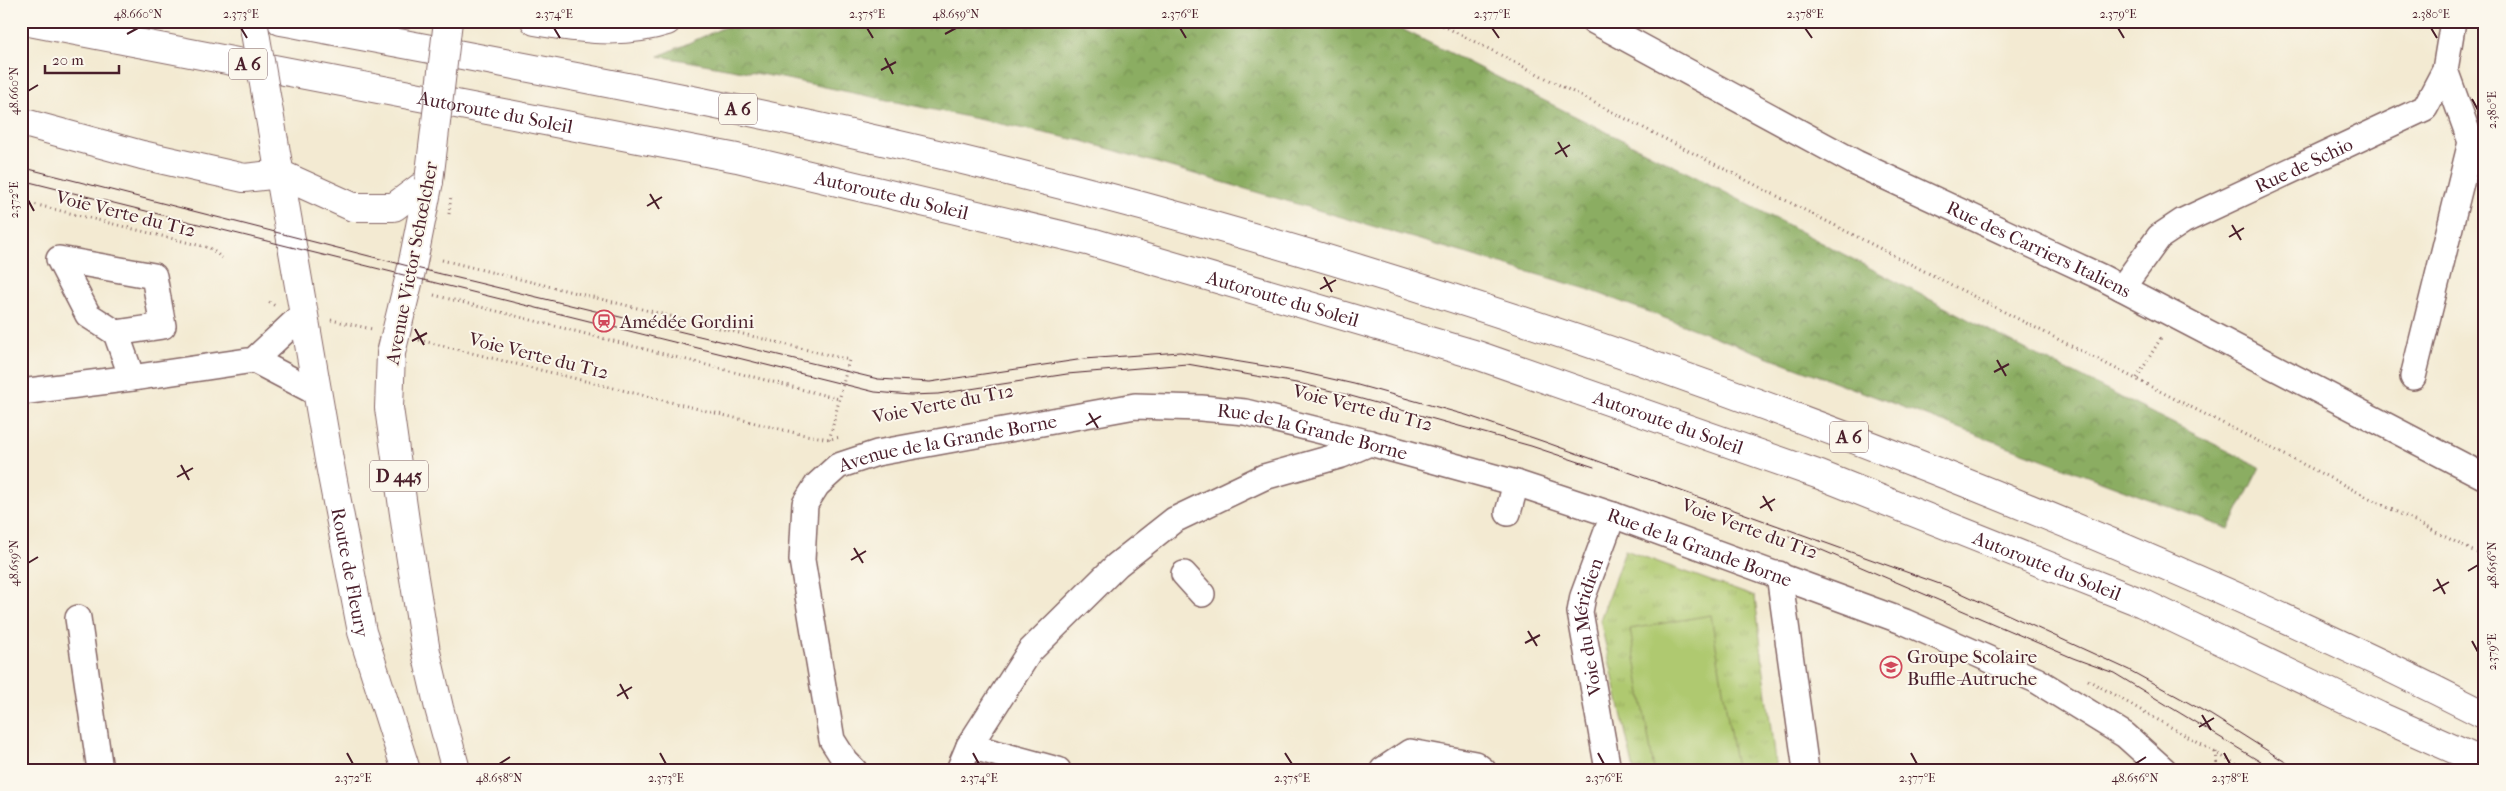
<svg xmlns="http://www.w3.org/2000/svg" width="2506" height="791" font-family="'IM FELL French Canon',serif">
<defs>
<pattern id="forest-crowns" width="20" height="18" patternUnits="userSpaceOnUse" patternTransform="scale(1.25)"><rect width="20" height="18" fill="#8bad62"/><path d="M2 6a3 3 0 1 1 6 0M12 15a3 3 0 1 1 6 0" fill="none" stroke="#748c51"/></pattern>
<pattern id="park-tufts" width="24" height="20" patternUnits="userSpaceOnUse" patternTransform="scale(1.25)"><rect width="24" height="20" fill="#afc96f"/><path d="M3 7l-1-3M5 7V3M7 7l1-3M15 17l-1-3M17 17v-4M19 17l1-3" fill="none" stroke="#98ac60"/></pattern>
</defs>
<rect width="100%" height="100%" fill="#fbf7ec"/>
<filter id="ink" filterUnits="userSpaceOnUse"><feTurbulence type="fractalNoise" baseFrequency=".02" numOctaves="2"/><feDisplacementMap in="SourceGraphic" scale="10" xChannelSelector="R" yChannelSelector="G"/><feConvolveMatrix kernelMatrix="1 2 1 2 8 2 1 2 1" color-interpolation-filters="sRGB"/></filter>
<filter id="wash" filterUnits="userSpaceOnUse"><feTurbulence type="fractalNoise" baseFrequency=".0096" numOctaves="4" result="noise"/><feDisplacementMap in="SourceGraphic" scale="20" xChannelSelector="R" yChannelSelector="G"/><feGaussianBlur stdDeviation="1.12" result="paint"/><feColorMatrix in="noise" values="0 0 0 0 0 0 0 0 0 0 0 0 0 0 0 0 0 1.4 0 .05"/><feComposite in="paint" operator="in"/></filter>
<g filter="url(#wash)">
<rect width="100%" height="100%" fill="#f3ead2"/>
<path fill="url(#forest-crowns)" stroke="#6a6646" d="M731 21H1386L1692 175 2044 359 2260 467 2229 529 1587 289 1082 141 782 78 659 56 727 26Z"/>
<path fill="url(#park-tufts)" stroke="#7c744d" d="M1625 550 1755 597 1776 770H1634L1600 620Z"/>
<path fill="#afc96f" stroke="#7c744d" d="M1711 615 1736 769 1654 770 1630 629Z"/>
</g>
<g filter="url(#ink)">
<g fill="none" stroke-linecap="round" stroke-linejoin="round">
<g stroke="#856665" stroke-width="28">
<g id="minor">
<path id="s1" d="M1594 21 1856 163 2101 277 2485 477"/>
<path d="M59 259 154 276 163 326 116 333 88 315Z"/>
<path id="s2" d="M2122 288 2159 237 2183 221 2425 108 2445 70 2453 21"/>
<path d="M116 333 132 378"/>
<path d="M254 360 317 393"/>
<path d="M2413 377 2471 142 2445 70"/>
<path d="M21 392 132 378 254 360 303 314"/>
<path d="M1508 513 1516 483"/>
<path d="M1184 574 1202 594"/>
<path d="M1779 574 1806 770"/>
<path d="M78 618 100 770"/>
<path d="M969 746 1058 770"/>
<path id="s3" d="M854 770 846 762 832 740 802 560 805 504 817 485 838 466 877 453 1135 406 1201 408 1245 412 1370 443 1516 483 1613 515 1905 622 2036 680 2125 735 2164 770"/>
<path d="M959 770 969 746 1030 651 1117 565 1174 520 1264 477 1342 455 1370 443"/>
<path d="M1383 770 1410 752 1475 764 1483 770"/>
<path id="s4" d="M1608 770 1580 612 1583 596 1613 515"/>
</g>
</g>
<g stroke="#856665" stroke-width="30">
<g id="major">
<path id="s5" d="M274 141 329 460 362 632 406 770"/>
<path d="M280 174 353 207H394L429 181"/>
<path d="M429 181 412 267 391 353 389 408 407 535 426 652 439 708 456 770"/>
</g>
</g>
<g stroke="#856665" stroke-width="30">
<g id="highway">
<path id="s6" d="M24 21 737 158 1091 242 1477 355 1820 475 2142 603 2379 716 2485 763"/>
<path d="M281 21C525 67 770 111 1011 172 1324 250 1631 351 1931 469 2119 543 2305 623 2485 715"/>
<path d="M535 21C579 29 624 35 667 21"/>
<path d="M21 122 142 155 244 178 280 174"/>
</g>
</g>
<path stroke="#856665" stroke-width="3" stroke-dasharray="1 4" stroke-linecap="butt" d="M1434 21 2485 557
M21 201 210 248 222 258
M442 260 849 360 829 441
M434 295 839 399
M269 302 277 307
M331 320 372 329
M419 340 800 434 830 439 841 437
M2137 378 2162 336
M2088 680 2246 770
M2216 752 2217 763 2225 770"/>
<use href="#minor" stroke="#fff" stroke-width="25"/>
<use href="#major" stroke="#fff" stroke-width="28"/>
<use href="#highway" stroke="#fff" stroke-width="28"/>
<path stroke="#4a1f2b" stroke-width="1" d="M21 167 412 267 878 379 930 382 1084 359 1180 352 1301 372 1354 384 1466 415 1545 442 1948 587 2129 670 2211 715 2298 770
M21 180 875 392 910 395 938 394 1067 374 1187 364 1302 384 1340 393 1531 446 1594 467
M1789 536 2073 658 2114 673 2274 770"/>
<g stroke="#856665" stroke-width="30" stroke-linecap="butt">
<path id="major-bridge" d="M253 21 274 141
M429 181 448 21"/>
</g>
<path stroke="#856665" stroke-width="3" stroke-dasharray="1 4" stroke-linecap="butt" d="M449 214 451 195"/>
<use href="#major-bridge" stroke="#fff" stroke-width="28"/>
</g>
</g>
<path fill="none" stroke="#4a1f2b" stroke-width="2" d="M241 28 247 38M554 28 560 38M867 28 873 38M1180 28 1186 38M1492 28 1499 38M1805 28 1812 38M2118 28 2124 38M2431 28 2437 38M127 34 138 28M945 34 956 28M885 58 893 74M881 70 896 62M28 91 38 85M2472 99 2478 110M1558 142 1567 157M1555 154 1570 145M650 194 659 209M28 200 34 211M647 206 662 197M2232 225 2241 240M2229 237 2244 228M1324 277 1332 292M1320 289 1336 280M415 329 424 345M412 341 427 333M1997 360 2006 376M1994 372 2009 364M1089 413 1098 428M1086 425 1101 416M181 465 189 480M177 477 193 468M1763 496 1772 511M1760 508 1775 499M854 548 863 563M851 560 866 551M28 563 38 557M2468 571 2478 565M2437 579 2445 594M2433 591 2449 582M1528 631 1537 646M2472 641 2478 652M1525 643 1540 635M620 684 628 699M617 696 632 687M2202 715 2211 730M2199 727 2214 718M347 753 353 764M660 753 666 764M973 753 979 764M1285 753 1292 764M1598 753 1604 764M1911 753 1917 764M2224 753 2230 764M499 764 510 757M2135 764 2146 757"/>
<defs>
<g id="station-ring" transform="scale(1.125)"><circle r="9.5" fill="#fbf7ec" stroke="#d1495b" stroke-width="1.5"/><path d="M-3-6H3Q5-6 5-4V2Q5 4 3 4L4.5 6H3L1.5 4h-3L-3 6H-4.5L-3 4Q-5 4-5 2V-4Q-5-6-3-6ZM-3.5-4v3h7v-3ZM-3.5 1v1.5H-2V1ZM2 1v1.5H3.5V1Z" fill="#d1495b"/></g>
<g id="school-ring" transform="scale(1.125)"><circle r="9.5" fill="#fbf7ec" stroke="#d1495b" stroke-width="1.5"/><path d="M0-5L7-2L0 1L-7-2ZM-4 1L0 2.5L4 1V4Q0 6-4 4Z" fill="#d1495b"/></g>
</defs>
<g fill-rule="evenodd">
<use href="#station-ring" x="604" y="321"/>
<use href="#school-ring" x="1891" y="667"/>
</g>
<g text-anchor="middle" stroke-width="4" stroke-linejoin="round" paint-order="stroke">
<g fill="#fbf7ec" stroke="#7f6065" stroke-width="1">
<rect x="229" y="48.5" width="38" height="31" rx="4"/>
<rect x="719" y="93.5" width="38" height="31" rx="4"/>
<rect x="1830" y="421.5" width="38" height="31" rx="4"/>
<rect x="370" y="460.5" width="58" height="31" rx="4"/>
</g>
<g font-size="18" font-weight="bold" fill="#4a1f2b">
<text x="248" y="70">A 6</text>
<text x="738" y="115">A 6</text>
<text x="1849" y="443">A 6</text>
<text x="399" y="482">D 445</text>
</g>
<g font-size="19" fill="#4a1f2b" stroke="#fbf7ec">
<text dy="7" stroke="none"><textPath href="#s6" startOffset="480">Autoroute du Soleil</textPath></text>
<text dy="7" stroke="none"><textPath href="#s2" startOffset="225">Rue de Schio</textPath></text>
<text dy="7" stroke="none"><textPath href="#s6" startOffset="885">Autoroute du Soleil</textPath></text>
<text transform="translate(126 213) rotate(14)" y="7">Voie Verte du T12</text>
<text dy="7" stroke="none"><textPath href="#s1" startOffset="500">Rue des Carriers Italiens</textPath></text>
<text transform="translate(411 263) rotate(-79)" y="7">Avenue Victor Schœlcher</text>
<text dy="7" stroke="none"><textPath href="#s6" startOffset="1290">Autoroute du Soleil</textPath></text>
<text transform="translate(539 355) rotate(14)" y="7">Voie Verte du T12</text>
<text transform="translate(943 403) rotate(-11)" y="7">Voie Verte du T12</text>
<text transform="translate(1363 407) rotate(14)" y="7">Voie Verte du T12</text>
<text dy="7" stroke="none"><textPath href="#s6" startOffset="1695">Autoroute du Soleil</textPath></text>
<text dy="7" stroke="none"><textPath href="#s3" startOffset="810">Rue de la Grande Borne</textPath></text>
<text dy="7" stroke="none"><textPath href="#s3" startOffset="439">Avenue de la Grande Borne</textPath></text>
<text transform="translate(1750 528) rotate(20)" y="7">Voie Verte du T12</text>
<text dy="7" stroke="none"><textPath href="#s3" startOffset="1215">Rue de la Grande Borne</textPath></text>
<text dy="7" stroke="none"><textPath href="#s6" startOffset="2100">Autoroute du Soleil</textPath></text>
<text dy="7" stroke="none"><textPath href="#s5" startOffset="438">Route de Fleury</textPath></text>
<text dy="7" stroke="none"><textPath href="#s4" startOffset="146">Voie du Méridien</textPath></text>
</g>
<g font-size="19" fill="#4a1f2b" stroke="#fbf7ec" text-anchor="start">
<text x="620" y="328">Amédée Gordini</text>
<text x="1907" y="663">Groupe Scolaire<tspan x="1907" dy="22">Buffle-Autruche</tspan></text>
</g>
</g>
<rect width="2506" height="791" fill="none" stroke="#fbf7ec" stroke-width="55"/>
<path d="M45 65v8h74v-8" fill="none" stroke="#4a1f2b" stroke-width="2.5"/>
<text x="52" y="65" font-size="15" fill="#4a1f2b" stroke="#fbf7ec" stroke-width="4" paint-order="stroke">20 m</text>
<rect x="28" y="28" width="2450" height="736" fill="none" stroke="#4a1f2b" stroke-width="2"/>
<g font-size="12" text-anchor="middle" fill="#4a1f2b">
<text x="138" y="18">48.660°N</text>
<text x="241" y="18">2.373°E</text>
<text x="554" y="18">2.374°E</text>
<text x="867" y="18">2.375°E</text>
<text x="956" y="18">48.659°N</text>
<text x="1180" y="18">2.376°E</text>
<text x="1492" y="18">2.377°E</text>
<text x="1805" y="18">2.378°E</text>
<text x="2118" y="18">2.379°E</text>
<text x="2431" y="18">2.380°E</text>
<text transform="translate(14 91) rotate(-90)" y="4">48.660°N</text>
<text transform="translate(2492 110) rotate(-90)" y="4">2.380°E</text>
<text transform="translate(14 200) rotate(-90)" y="4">2.372°E</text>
<text transform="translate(14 563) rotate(-90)" y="4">48.659°N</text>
<text transform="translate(2492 565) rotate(-90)" y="4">48.656°N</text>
<text transform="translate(2492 652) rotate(-90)" y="4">2.379°E</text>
<text x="353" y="782">2.372°E</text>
<text x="499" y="782">48.658°N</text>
<text x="666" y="782">2.373°E</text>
<text x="979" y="782">2.374°E</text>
<text x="1292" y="782">2.375°E</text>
<text x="1604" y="782">2.376°E</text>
<text x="1917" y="782">2.377°E</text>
<text x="2135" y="782">48.656°N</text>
<text x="2230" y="782">2.378°E</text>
</g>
</svg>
